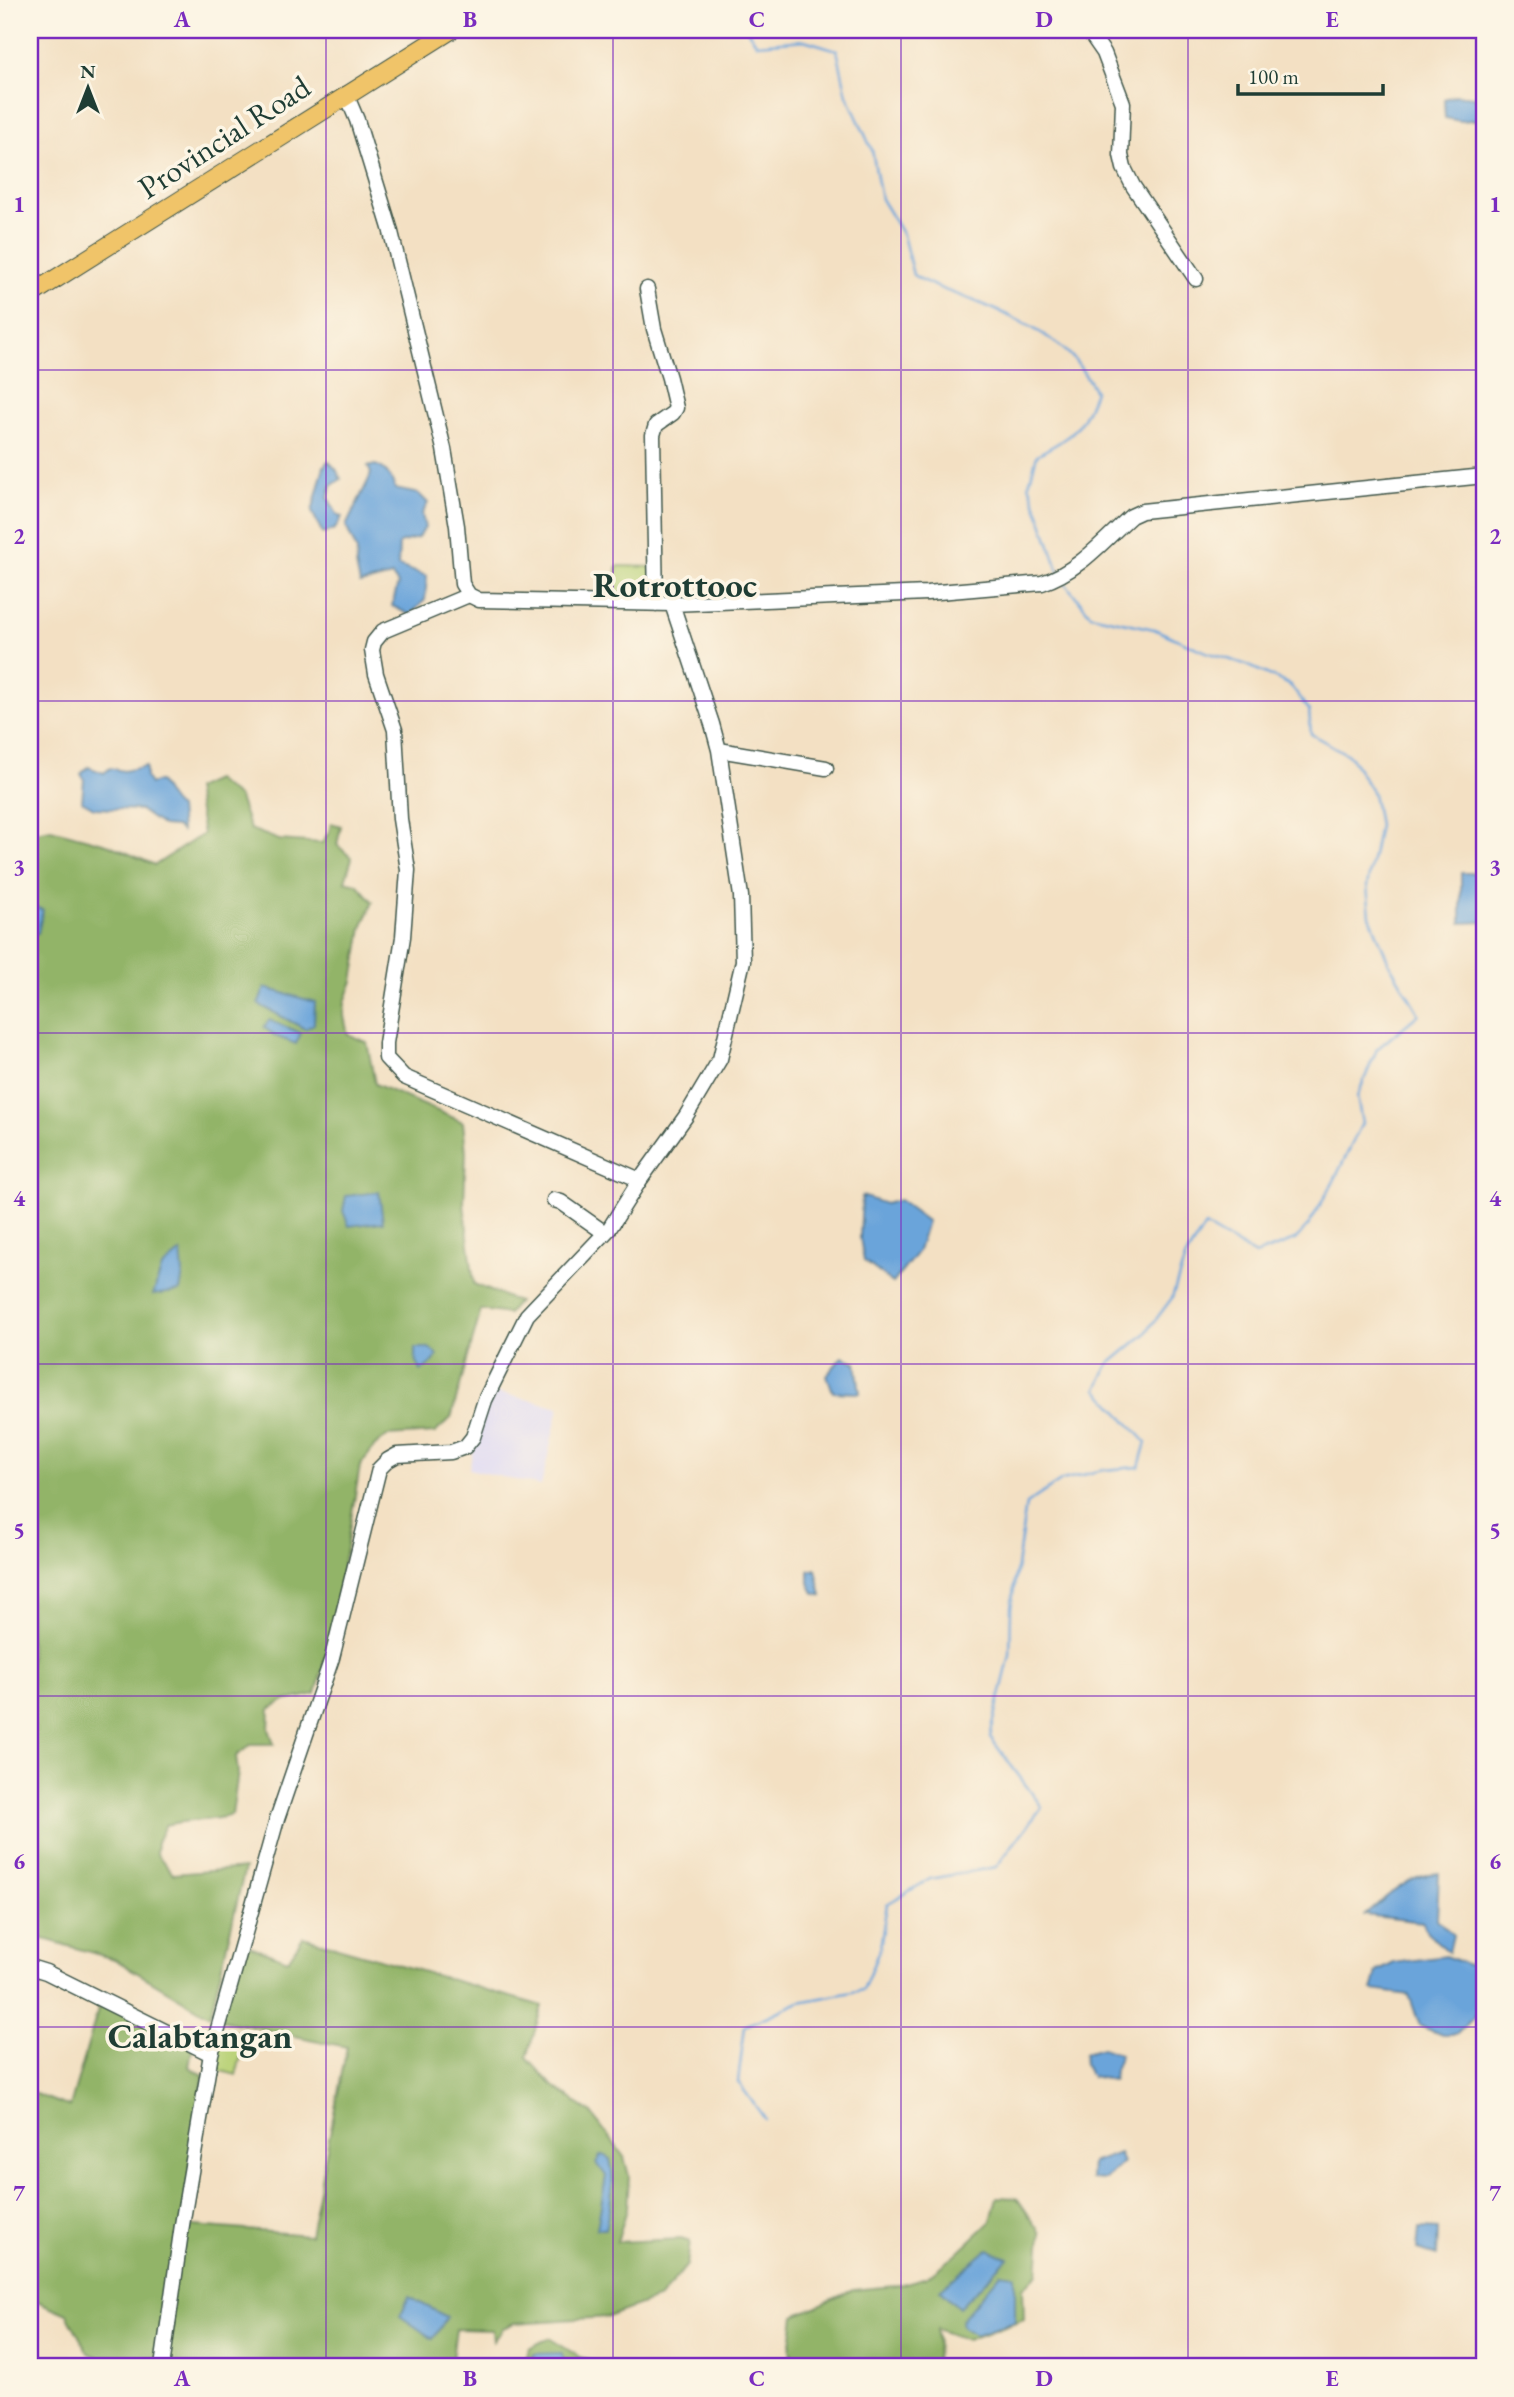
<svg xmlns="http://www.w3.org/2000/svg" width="1514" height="2397" font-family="'EB Garamond',serif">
<rect width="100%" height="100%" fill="#fcf5e5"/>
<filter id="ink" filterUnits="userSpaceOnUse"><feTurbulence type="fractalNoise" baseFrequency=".0143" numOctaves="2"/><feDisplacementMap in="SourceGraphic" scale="14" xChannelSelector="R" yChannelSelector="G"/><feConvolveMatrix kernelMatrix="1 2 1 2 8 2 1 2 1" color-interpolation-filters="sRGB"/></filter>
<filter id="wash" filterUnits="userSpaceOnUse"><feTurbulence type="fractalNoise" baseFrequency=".00686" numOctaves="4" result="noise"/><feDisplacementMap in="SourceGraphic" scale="28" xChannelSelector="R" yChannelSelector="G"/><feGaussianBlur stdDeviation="1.57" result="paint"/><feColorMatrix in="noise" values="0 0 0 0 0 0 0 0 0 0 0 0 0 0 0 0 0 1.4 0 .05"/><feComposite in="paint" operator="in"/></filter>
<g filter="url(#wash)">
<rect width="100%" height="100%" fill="#f3e0c3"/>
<path fill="#dad6f7" d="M487 1390 559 1407 541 1486 469 1469Z"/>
<path fill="#b9d277" stroke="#6c8856" stroke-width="2" d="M617 566 654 567V602H616Z
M225 2029 247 2034 236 2075 214 2069Z"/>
<path fill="#92b468" stroke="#58784e" stroke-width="2" d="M215 780 239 798 250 829 279 840 322 843 329 832 331 823 341 826 337 845 352 858 345 881 357 884 373 902 362 928 353 981 345 1002 344 1016 348 1035 367 1042 375 1084 463 1122 466 1152 464 1204 474 1284 518 1302 508 1314 481 1310 451 1418 435 1433 387 1436 375 1446 360 1466 331 1637 316 1694 284 1701 270 1709 269 1729 274 1744H252L236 1756 238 1772 232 1815C209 1822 187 1819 165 1825L157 1842 156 1853 173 1874 245 1868 210 2016 114 1959 30 1935V833L51 829 107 844 155 865 203 834 195 789Z
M303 1937 542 2006 527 2058 551 2084 592 2114 624 2157 629 2176 627 2209 617 2242 681 2239 690 2242 687 2265 660 2298 608 2317 514 2323 503 2328 493 2341 492 2330 456 2329 451 2367H123L88 2353 67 2314 30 2298V2092L70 2107 101 1999 193 2045 189 2067 204 2075 182 2225 310 2235 347 2047 220 2020 242 1943 288 1960Z
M997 2197 1017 2198 1041 2233 1038 2274 1023 2288 1024 2319 967 2340 937 2329 936 2367H793L790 2349 795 2316 853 2290 895 2286 927 2277 956 2254 991 2221Z
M549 2338 580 2357 614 2367H524L529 2348Z"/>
<path fill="#6ba4da" stroke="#457087" stroke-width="2" d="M1456 95 1475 97 1484 119 1460 121 1445 118 1444 99Z
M328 461 336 469 341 479 331 486 328 498 338 516 342 517 335 529 323 534 312 512 324 466Z
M375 465C387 468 392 478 395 489L419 494 428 503 422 514 425 528 417 538 399 543 398 566 427 576 425 600 410 615 392 606 398 584 392 576 360 584 356 565 357 551 346 526 369 479 371 473 368 467Z
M146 766V778L150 784 158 781C166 789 169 803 179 808L181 831 176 827 163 826 140 810 94 808 82 801 84 779 81 774 88 767 104 773 110 768 124 771Z
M1461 873H1484V922L1461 923Z
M30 905 43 910 38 933 30 935Z
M265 988 315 1002 314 1024 305 1029 258 1004Z
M269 1020 301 1033 296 1044 275 1036 264 1027Z
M379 1192 383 1222 349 1226 343 1211 346 1196Z
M862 1196 885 1204 899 1200 927 1221 918 1251 893 1283 864 1261 860 1238Z
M181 1252 183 1273 180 1291 153 1295 162 1267Z
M415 1348H429L437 1355 434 1361 421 1371 415 1357Z
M842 1357 856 1362 860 1393 833 1392 827 1375Z
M816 1569 822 1596 814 1593 809 1583V1571Z
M1439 1873 1437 1919 1453 1935 1449 1952 1427 1933 1423 1922 1365 1915C1387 1896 1409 1875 1439 1873Z
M1445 1956 1477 1968 1484 1976V2007L1456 2035H1442L1420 2026 1409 1995 1372 1990 1377 1972 1394 1963Z
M1102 2048 1120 2054 1114 2070 1113 2080 1091 2076 1084 2064 1085 2053Z
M1119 2153 1123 2163 1105 2180 1091 2179 1092 2163Z
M603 2155 610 2159C616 2183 610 2206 605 2229H597L606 2176 597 2163 600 2156Z
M1419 2228 1438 2229 1437 2256 1417 2250Z
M988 2249 1008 2258 959 2308 940 2290Z
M1001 2273 1015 2275V2321L975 2335 962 2327 961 2320Z
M409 2297 447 2317 433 2339 400 2316Z
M562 2353 564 2367H530L533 2354Z"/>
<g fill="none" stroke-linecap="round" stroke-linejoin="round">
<path stroke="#6ba4da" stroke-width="2.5" d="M747 30 757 44 804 40 837 50 847 95 872 150 881 199 903 235 913 275C934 288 954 293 977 302 1007 314 1042 330 1066 351 1078 361 1087 378 1095 391 1081 430 1074 435 1037 455L1029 484 1059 572
M765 2119 738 2082 745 2026 800 2002 863 1990 880 1948 887 1904 930 1879 996 1867 1042 1807 990 1737 1010 1655 1011 1608 1026 1504 1062 1480 1103 1470 1139 1467 1146 1442 1097 1389 1108 1365 1145 1334 1172 1298 1185 1258 1205 1226 1255 1255 1295 1240 1308 1226 1333 1183 1362 1123 1357 1097 1377 1049 1419 1014 1389 963 1370 916 1367 886 1379 825 1373 793 1350 756 1311 734 1309 711 1290 685 1247 665 1206 652 1154 629 1091 615 1064 582"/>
</g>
</g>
<g filter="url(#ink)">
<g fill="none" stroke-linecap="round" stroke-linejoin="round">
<g stroke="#3f5549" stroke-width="17">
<path id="minor" d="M1088 30 1104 53 1123 103 1121 155 1124 168 1133 186 1196 279
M30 34V30
M346 94 357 120 390 228 444 449 457 526 462 584 469 595 479 600 672 604 927 593 1042 583C1079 571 1103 541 1131 516L1142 511 1484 476
M647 289 654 329 669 378 676 408 673 413 656 425 653 435 656 604
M469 595 383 631 374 642 372 650 376 674 395 730 400 819 408 870 403 937 386 1043V1058L404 1077 640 1180
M719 750 826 768
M554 1200 561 1202 605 1233
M30 1967 46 1972 211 2054
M162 2367 182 2225 211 2054 277 1819 332 1658 379 1469 388 1460 397 1455 451 1452 465 1447 473 1437 485 1400 527 1315 609 1229 640 1180 686 1116 720 1059 743 961 741 896 719 750 712 724 672 604"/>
</g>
<g stroke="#3f5549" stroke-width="20">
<path id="major" d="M30 295 451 30"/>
</g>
<use href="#minor" stroke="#fff" stroke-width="14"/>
<use href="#major" stroke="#f0c469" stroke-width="18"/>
</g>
</g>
<path fill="none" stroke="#7b2cbf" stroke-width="2" stroke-opacity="0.55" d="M326 30V2367M613 30V2367M901 30V2367M1188 30V2367M30 370H1484M30 701H1484M30 1033H1484M30 1364H1484M30 1696H1484M30 2027H1484"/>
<g text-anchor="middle" stroke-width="7" stroke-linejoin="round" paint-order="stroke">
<g font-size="32" fill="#1f3d34" stroke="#fcf5e5">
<text transform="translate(224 137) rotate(-33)" y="11">Provincial Road</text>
</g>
<g font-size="35" font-weight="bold" fill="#1f3d34" stroke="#fcf5e5">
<text x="675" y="597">Rotrottooc</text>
<text x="200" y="2048">Calabtangan</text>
</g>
</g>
<rect width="1514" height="2397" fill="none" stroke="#fcf5e5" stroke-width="77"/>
<g transform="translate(88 88)" stroke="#fcf5e5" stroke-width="5" paint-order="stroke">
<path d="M0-5L12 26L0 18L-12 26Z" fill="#1f3d34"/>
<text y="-10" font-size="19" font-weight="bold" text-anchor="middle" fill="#1f3d34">N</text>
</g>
<path d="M1238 84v10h145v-10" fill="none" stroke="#1f3d34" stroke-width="3.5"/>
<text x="1248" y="84" font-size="21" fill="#1f3d34" stroke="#fcf5e5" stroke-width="5" paint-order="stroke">100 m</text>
<rect x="38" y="38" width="1438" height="2320" fill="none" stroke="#7b2cbf" stroke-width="2.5"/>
<g font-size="23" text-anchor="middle" font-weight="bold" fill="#7b2cbf">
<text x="182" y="27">A</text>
<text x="470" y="27">B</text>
<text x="757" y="27">C</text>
<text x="1044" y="27">D</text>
<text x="1332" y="27">E</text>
<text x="19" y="212">1</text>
<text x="1495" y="212">1</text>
<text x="19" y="544">2</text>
<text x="1495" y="544">2</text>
<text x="19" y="875">3</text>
<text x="1495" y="875">3</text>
<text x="19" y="1206">4</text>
<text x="1495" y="1206">4</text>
<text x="19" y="1538">5</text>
<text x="1495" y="1538">5</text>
<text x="19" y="1869">6</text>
<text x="1495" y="1869">6</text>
<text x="19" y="2201">7</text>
<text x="1495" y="2201">7</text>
<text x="182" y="2386">A</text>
<text x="470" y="2386">B</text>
<text x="757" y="2386">C</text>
<text x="1044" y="2386">D</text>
<text x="1332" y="2386">E</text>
</g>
</svg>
